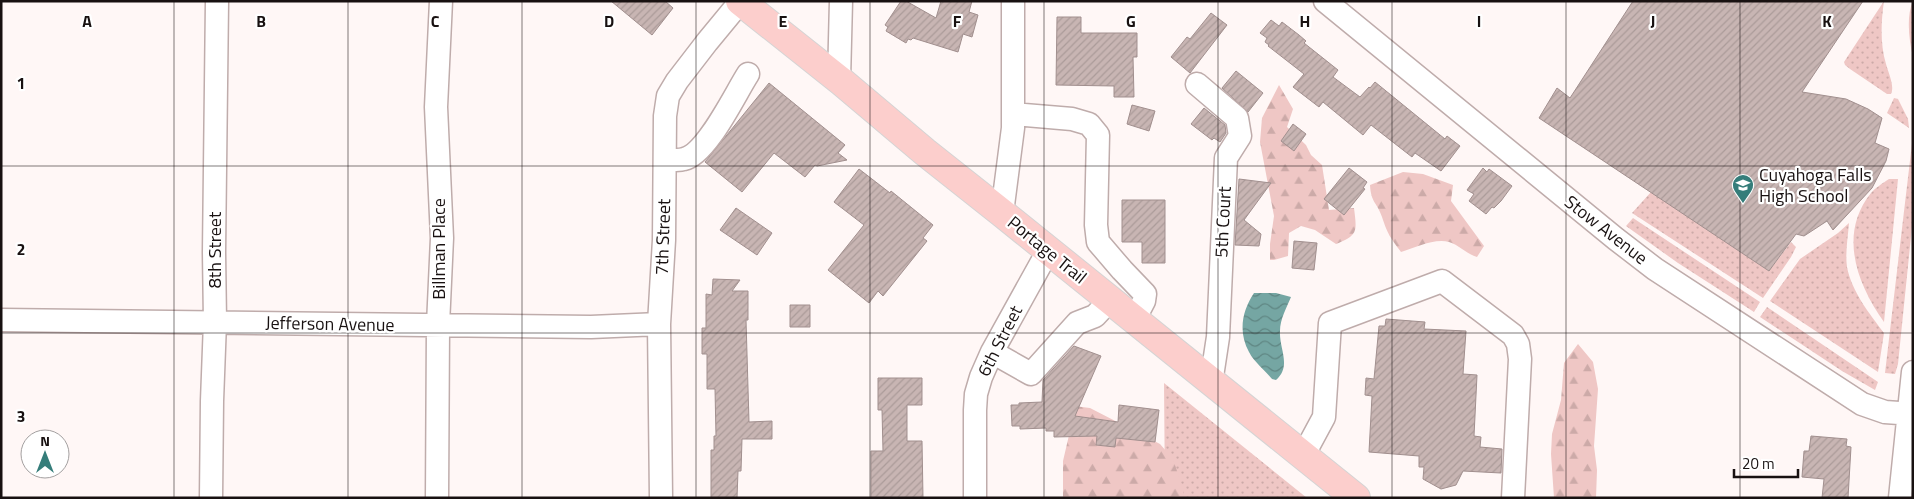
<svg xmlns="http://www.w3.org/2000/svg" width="1914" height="499" font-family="'Titillium Web',sans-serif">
<defs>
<pattern id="grass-dots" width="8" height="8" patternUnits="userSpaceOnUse" patternTransform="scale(1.25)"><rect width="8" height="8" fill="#efc7c5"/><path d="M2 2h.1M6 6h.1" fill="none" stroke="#ccaaa8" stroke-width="1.8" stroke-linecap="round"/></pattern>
<pattern id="forest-firs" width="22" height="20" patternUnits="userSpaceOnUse" patternTransform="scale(1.25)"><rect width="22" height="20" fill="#efc7c5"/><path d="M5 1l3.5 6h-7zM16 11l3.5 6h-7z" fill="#ccaaa8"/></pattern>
<pattern id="water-waves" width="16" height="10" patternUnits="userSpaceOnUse" patternTransform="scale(1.25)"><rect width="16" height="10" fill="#75a6a3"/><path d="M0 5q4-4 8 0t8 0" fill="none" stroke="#5f8683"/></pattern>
<pattern id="building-hatch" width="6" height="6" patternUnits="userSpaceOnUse" patternTransform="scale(1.25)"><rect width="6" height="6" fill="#c8b5b3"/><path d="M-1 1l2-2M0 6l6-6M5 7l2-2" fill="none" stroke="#ab9b99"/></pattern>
</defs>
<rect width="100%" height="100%" fill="#fff7f6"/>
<path fill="url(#grass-dots)" d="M1884 1C1881 22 1880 44 1886 64 1888 72 1895 86 1891 94H1887L1850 69 1845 65 1844 62Z
M1913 1V57C1909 40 1906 16 1913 1Z
M1894 98 1898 99 1908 119 1909 128 1887 113Z
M1913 135V217L1898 364 1895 374 1885 373Z
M1889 179H1898L1884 322C1857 284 1838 234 1871 193 1875 188 1883 183 1889 179Z
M1651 192 1769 271 1791 242 1796 247 1791 257 1763 298 1632 213Z
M1633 218 1760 302 1754 312 1678 263 1626 226Z
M1849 223C1848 237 1845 253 1847 267 1852 292 1869 313 1884 333L1878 372 1770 301 1800 259 1838 233Z
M1767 307 1878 382 1875 390 1842 371 1760 317Z
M1164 383 1307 498H1165Z"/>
<path fill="url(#forest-firs)" d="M1279 85 1293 109 1287 127 1306 145 1311 155 1322 165 1329 210 1354 208C1357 232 1358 235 1336 244L1315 230 1301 226 1289 233 1288 256 1274 260H1270V244L1274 216 1260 142 1262 118Z
M1403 172 1423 174 1453 185 1451 201 1484 246 1477 257C1467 254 1459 245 1449 242 1434 238 1415 248 1401 252 1390 237 1388 235 1382 217 1377 202 1371 203 1370 185Z
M1578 344 1593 362 1598 389 1594 446 1597 470 1596 498H1554L1551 454 1552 434 1561 400 1564 363Z
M1074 406 1090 408 1160 444 1173 459 1183 489 1184 498H1063V461L1073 418Z"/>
<path fill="url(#water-waves)" d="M1254 293H1276L1291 297C1287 307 1280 319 1280 331 1279 349 1292 366 1276 380L1272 379C1265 370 1254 362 1249 352 1238 332 1242 311 1254 293Z"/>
<path fill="url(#building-hatch)" stroke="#a18f8e" d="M611 1H665L673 8 652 35Z
M901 1H906L936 18 941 1H972L969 12 978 15 972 37 963 34 958 52 913 38 911 40 908 39 906 43 886 31 888 27 885 25Z
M1633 1H1863L1802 92 1846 99 1868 109 1882 118 1875 143 1889 149 1886 161 1872 188 1833 230 1827 221 1804 236 1796 234 1769 271 1539 118 1557 88 1570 98Z
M1211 13 1227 25 1190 73 1171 57 1187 37 1190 39Z
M1057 17H1081V33H1137V57H1133L1134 97H1114V86L1056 85Z
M1271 20 1279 26 1282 22 1299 35 1306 41 1304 43 1338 70 1333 77 1360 97 1369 87 1370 88 1375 82 1445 139 1447 136 1460 146 1441 171 1415 153 1412 157 1371 125 1363 135 1323 102 1319 107 1293 87 1304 74 1268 46 1269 45 1265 42 1267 38 1260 33Z
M1236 71 1263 93 1248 112 1222 88Z
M769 83 845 145 838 153 847 160 817 166 815 165 805 177 774 153 742 192 705 162Z
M1132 105 1155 111 1149 131 1127 124Z
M1204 108 1225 125 1226 133 1220 142 1214 138 1212 140 1191 124Z
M1293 124 1306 134 1294 151 1281 141Z
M1349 168 1367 182 1363 188 1365 189 1344 215 1324 199Z
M1483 168 1487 172 1489 169 1512 186 1501 201 1494 208 1492 207 1486 214 1469 201 1474 194 1467 190Z
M859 169 890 193 891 191 933 225 923 238 927 241 883 296 878 291 869 303 828 270 864 225 834 202Z
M1239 179 1271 183 1244 220 1261 234 1259 246 1235 245Z
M1122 200H1165V263H1142V242H1122Z
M736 208 772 233 757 255 720 230Z
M1294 241 1317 243 1314 270 1292 268Z
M713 279 740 280 732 291H748V320H746L749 422 772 421V439H742L741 471H738L737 498H711V450H714V436H716L715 389H707V354H702V328H706V294L712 295Z
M790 305H810V327H790Z
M1386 319 1425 322 1424 329 1466 331 1463 374 1477 375 1474 436 1481 437 1480 447 1502 449 1501 473 1463 471 1456 485 1441 489 1423 479 1424 467H1419V456L1369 452 1372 396 1365 395 1366 378 1374 379 1379 326H1385Z
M1074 346 1101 356 1075 416 1118 422 1119 405 1159 410 1155 442 1116 438 1115 447 1096 445 1097 436 1054 437V431H1046V428L1020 429V426H1012L1011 405H1019V403L1042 402 1043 380Z
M878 378H922V405H907V441H922L923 498H871V451H883L882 410H878Z
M1811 436 1847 439 1846 446 1851 447 1848 498H1822L1824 479 1802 477 1804 451H1809Z"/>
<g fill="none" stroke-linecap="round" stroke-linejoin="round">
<g stroke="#bfacab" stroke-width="25">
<path id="minor" d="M1325 1 1616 239 1655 269 1862 404 1885 412 1913 414
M839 80 841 1
M1197 84 1237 118 1240 136 1226 158 1218 337 1211 383
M1013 114 1072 119 1089 124 1098 135 1096 225 1098 242 1122 270 1145 294 1144 301 1134 320
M665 160C671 159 678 161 684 159 707 154 735 94 748 74
M1002 213 1013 128V1
M1 320 591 327 659 324
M992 352 1031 374 1077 323 1095 316 1110 300
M1303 456 1324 417 1330 323 1442 281 1513 335 1518 344 1520 359 1513 498
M211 498 212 401 215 322 214 252 217 1
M437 498 438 325 442 238 436 107 441 1
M661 498 659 324 664 240 665 116 668 96 677 81 707 42 740 2
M975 498V410L976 394 981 377 992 352 1048 251
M1900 498 1913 372"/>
</g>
<g stroke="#d5d4d4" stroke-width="30">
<path id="major" d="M740 1 842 82 925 152 1002 213 1356 498"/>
</g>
<use href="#minor" stroke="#fff" stroke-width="22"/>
<use href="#major" stroke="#fccecc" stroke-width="28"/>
</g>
<path fill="none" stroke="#181111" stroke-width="1" stroke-opacity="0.55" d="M174 1V498M348 1V498M522 1V498M696 1V498M870 1V498M1044 1V498M1218 1V498M1392 1V498M1566 1V498M1740 1V498M1 166H1913M1 333H1913"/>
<defs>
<g id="school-pin" transform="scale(1.125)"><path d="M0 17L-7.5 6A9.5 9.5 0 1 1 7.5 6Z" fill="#357d7a" stroke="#fff"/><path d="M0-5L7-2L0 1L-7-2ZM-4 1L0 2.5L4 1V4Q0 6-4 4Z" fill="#fff"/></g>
</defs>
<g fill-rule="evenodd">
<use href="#school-pin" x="1743" y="185"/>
</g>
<g text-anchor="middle" stroke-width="4.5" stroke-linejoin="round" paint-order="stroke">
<g font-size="18" fill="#181111" stroke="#fff" text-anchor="start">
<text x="1759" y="181">Cuyahoga Falls<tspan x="1759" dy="21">High School</tspan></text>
</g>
<g font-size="18" fill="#181111" stroke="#fff">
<text transform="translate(1223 222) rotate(-87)" y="6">5th Court</text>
<text transform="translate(1606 230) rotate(38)" y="6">Stow Avenue</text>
<text transform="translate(663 237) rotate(-88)" y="6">7th Street</text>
<text transform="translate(439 249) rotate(-90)" y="6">Billman Place</text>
<text transform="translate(215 250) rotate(-90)" y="6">8th Street</text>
<text transform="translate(1047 250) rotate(39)" y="6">Portage Trail</text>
<text transform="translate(330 324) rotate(1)" y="6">Jefferson Avenue</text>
<text transform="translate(1000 341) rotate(-63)" y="6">6th Street</text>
</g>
</g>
<g font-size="16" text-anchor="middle" font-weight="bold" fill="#181111" stroke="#fff" stroke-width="4.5" stroke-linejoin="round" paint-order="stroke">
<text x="87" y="27">A</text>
<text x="261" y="27">B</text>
<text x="435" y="27">C</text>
<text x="609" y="27">D</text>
<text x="783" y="27">E</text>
<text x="957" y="27">F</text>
<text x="1131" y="27">G</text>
<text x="1305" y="27">H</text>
<text x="1479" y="27">I</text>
<text x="1653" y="27">J</text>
<text x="1827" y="27">K</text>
<text x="21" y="89">1</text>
<text x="21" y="255">2</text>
<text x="21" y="422">3</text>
</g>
<rect width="1914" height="499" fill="none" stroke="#181111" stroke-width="5"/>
<g transform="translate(45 454)"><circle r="24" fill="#ffffff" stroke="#a3a0a0"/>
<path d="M0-4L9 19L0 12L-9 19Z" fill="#357d7a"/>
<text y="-8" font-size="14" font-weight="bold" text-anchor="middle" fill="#181111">N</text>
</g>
<path d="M1734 469v8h64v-8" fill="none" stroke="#181111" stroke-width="2.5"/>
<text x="1742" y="469" font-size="15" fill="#181111" stroke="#ffffff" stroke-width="4" paint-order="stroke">20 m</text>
</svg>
